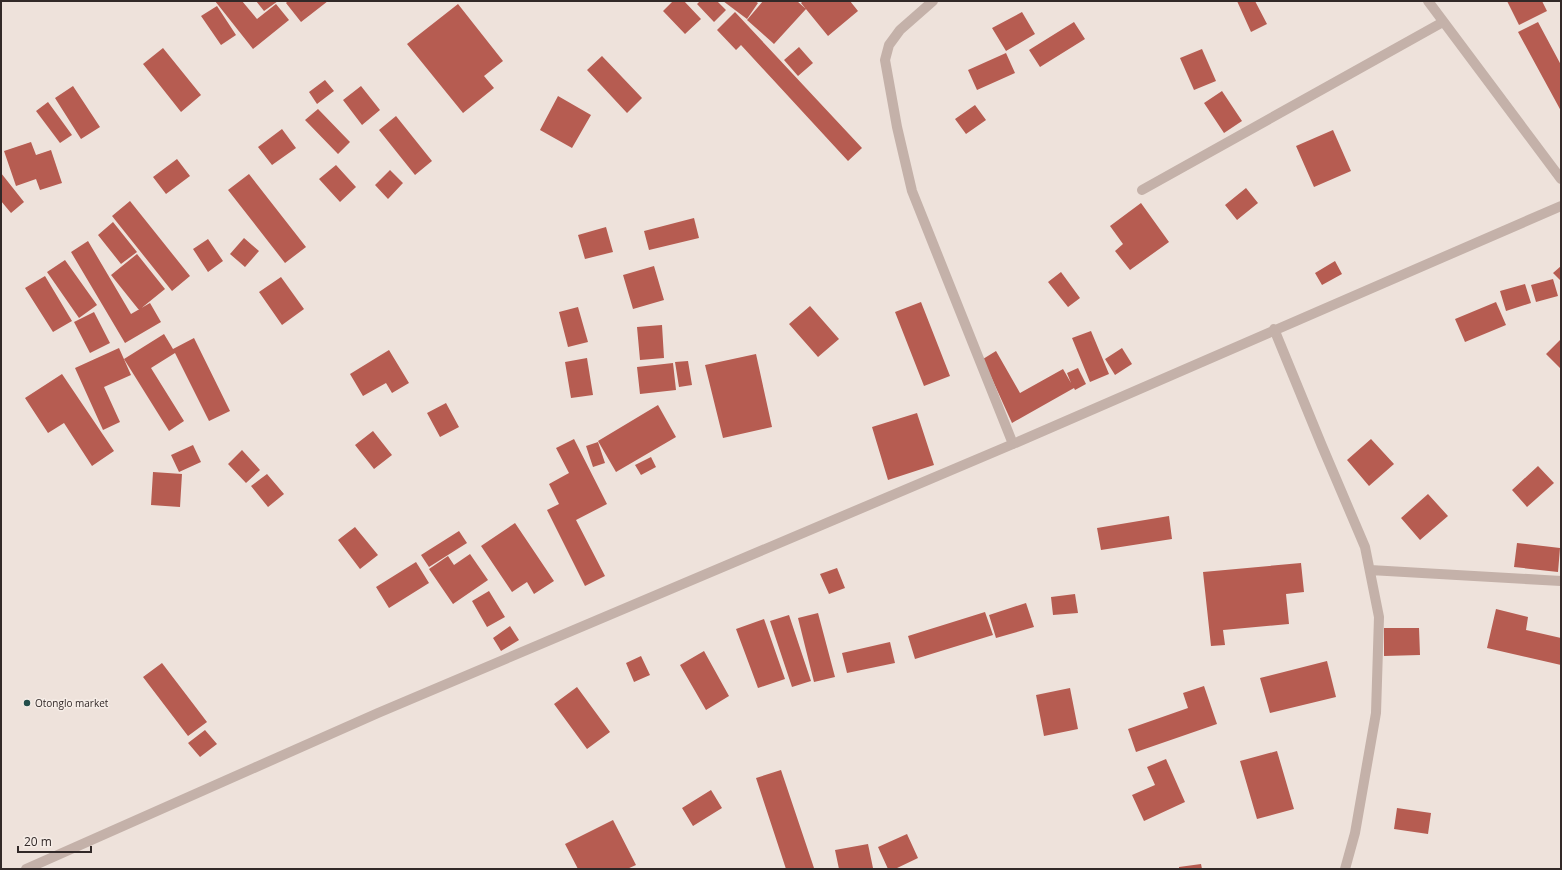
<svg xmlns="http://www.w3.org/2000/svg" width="1562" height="870" font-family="'Open Sans',sans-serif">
<rect width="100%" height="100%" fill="#eee2db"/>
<path fill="#b65c51" d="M215 1H242L257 19 276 4 289 20 253 49Z
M256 1H278L264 11Z
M288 1H328L301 22 286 3Z
M673 1H684L701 19 685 34 663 11Z
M700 1H717L726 10 714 22 697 4Z
M723 1H755L758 3 747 19Z
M763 1H797L806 9 774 44 747 20Z
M803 1H850L858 11 828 36 801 3Z
M1237 1H1255L1267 24 1251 32Z
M1507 1H1542L1547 11 1519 25Z
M458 4 503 61 484 76 494 88 463 113 407 44Z
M217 6 236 35 221 45 201 16Z
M735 12 862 148 848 161 741 45 736 50 717 30Z
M1022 12 1035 34 1006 51 992 28Z
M1074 22 1085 39 1040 67 1029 50Z
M1538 22 1561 65V111L1518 32Z
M799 47 813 63 798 76 784 60Z
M163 48 201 95 181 112 143 64Z
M1202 49 1216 81 1194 90 1180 58Z
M1006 53 1015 73 977 90 968 70Z
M602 56 642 98 627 113 587 70Z
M325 80 334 91 317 104 309 92Z
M73 86 100 127 81 139 55 98Z
M361 86 380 110 362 125 343 100Z
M1222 91 1242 121 1224 133 1204 103Z
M558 96 591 115 572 148 540 130Z
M48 102 72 135 60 143 36 111Z
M975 105 986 120 966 134 955 119Z
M318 109 350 142 338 154 305 120Z
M396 116 432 161 415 175 379 130Z
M282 129 296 148 272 165 258 147Z
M1333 130 1351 171 1314 187 1296 146Z
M31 142 36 155 51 150 62 183 40 190 36 179 16 186 4 151Z
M177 159 190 176 166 194 153 177Z
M336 165 356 187 340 202 319 179Z
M390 170 403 183 388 199 375 185Z
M1 173 24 202 11 213 1 201Z
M249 174 306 247 285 263 228 190Z
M1246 188 1258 203 1237 220 1225 205Z
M130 201 190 276 172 291 112 216Z
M1141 203 1169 242 1130 270 1115 251 1123 244 1110 226Z
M694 218 699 238 649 250 644 231Z
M113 222 137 252 121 264 98 235Z
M606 227 613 252 585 259 578 235Z
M244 238 259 251 245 267 230 254Z
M208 239 223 261 208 272 193 249Z
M88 241 131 314 150 303 161 322 125 343 71 252Z
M137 254 165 289 139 310 111 275Z
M65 260 97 305 79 318 47 272Z
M1335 261 1342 274 1322 285 1315 273Z
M654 266 664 300 633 309 623 275Z
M1561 266V281L1553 273Z
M1061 272 1080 298 1068 307 1048 282Z
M45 276 72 321 53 332 25 288Z
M281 277 304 309 282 325 259 292Z
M1553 279 1558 296 1536 302 1531 285Z
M1525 284 1531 303 1506 311 1500 291Z
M921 302 950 376 924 386 895 312Z
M1496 302 1506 325 1465 342 1455 319Z
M810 306 839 339 818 357 789 324Z
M578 307 588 342 568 347 559 312Z
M94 312 110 343 90 353 74 322Z
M662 325 664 358 640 360 637 327Z
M1091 331 1109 374 1090 382 1072 338Z
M164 334 173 349 194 338 230 411 209 421 175 353 151 368 184 421 169 431 124 359Z
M1561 339V369L1546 354Z
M119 348 131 375 104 387 120 422 103 430 75 368Z
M1122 348 1132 364 1115 375 1105 359Z
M389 350 409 383 392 393 386 383 363 396 350 374Z
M996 351 1020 393 1063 369 1071 383 1067 373 1078 368 1086 384 1075 390 1074 388 1012 423 983 359Z
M756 354 772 427 723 438 705 365Z
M587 358 593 395 571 398 565 362Z
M688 361 692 385 679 387 675 362Z
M673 363 676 390 640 394 637 367Z
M62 374 114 451 92 466 64 423 48 433 25 398Z
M446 403 459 427 440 437 427 413Z
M658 405 676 437 616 472 598 441Z
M917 413 934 465 888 480 872 427Z
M373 431 392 455 374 469 355 445Z
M574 439 607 504 576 520 605 576 585 586 547 510 559 504 549 484 569 473 556 448Z
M1371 439 1394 464 1369 486 1347 460Z
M598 442 605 463 593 467 586 446Z
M193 445 201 462 179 472 171 455Z
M242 450 260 470 246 483 228 464Z
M651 457 656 467 641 475 635 465Z
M1538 466 1554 483 1527 507 1512 490Z
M153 472 182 474 180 507 151 505Z
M267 474 284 494 268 507 251 486Z
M1428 494 1448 516 1420 540 1401 518Z
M1169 516 1172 539 1101 550 1097 528Z
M515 523 554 581 534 594 527 582 512 592 481 546Z
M355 527 378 555 360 569 338 540Z
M459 531 467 543 429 567 421 555Z
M1517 543 1560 548 1558 572 1514 567Z
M470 554 488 580 453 604 429 569 448 556 454 565Z
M416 562 429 583 389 608 376 587Z
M1301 563 1304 592 1286 594 1289 624 1223 630 1225 645 1211 646 1203 572Z
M837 568 845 588 829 594 820 574Z
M489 591 505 617 487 627 472 601Z
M1075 594 1078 613 1053 615 1051 597Z
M1026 603 1034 627 996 638 989 615Z
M1496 609 1528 617 1526 630 1561 638V665L1487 648Z
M985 612 993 635 915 659 908 636Z
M818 613 835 677 814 682 798 618Z
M789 615 811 681 792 687 770 621Z
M764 619 785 679 758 688 736 629Z
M510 626 519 640 501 651 493 638Z
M1384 628H1419L1420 655 1384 656Z
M890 642 895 663 847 673 842 653Z
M704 651 729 696 706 710 680 665Z
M641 656 650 675 634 682 626 663Z
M1327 661 1336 697 1270 713 1260 678Z
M162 663 207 722 188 736 143 677Z
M1204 686 1217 724 1136 752 1128 729 1188 708 1183 693Z
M577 687 610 732 587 749 554 704Z
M1070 688 1078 729 1044 736 1036 695Z
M205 730 217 744 200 757 188 743Z
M1277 751 1294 809 1257 819 1240 761Z
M1166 759 1185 802 1144 821 1132 795 1155 785 1147 767Z
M781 770 814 868 811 869H786L756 778Z
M711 790 722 808 693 826 682 808Z
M1397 808 1431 813 1428 834 1394 829Z
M613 820 636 865 627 869H578L565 844Z
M907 834 918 858 895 869H888L878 847Z
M868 844 873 868 839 869 835 850Z
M1201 864 1202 869H1179V867Z"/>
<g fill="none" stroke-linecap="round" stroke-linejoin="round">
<path stroke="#c4b1a9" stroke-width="10" d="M933 1 900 30 889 45 885 60 897 127 912 191 1013 444
M1428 1 1561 179
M1142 190 1443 22
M1274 329 1322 446 1365 547 1379 617 1376 713 1355 833 1345 869
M1370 570 1561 581
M26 869 378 713 1013 444 1561 206"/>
</g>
<circle fill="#234e4b" stroke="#f6ede7" stroke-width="1.5" cx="27" cy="703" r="4"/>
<g text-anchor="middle" stroke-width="3" stroke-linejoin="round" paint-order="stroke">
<g font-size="10" fill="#322928" stroke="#f6ede7" text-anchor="start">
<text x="35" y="707">Otonglo market</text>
</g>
</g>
<rect width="1562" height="870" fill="none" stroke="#322928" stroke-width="4"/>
<path d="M18 846v6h73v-6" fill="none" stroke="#322928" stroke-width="2"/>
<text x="24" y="846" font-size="12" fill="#322928" stroke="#f6ede7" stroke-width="3" paint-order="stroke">20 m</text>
</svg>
